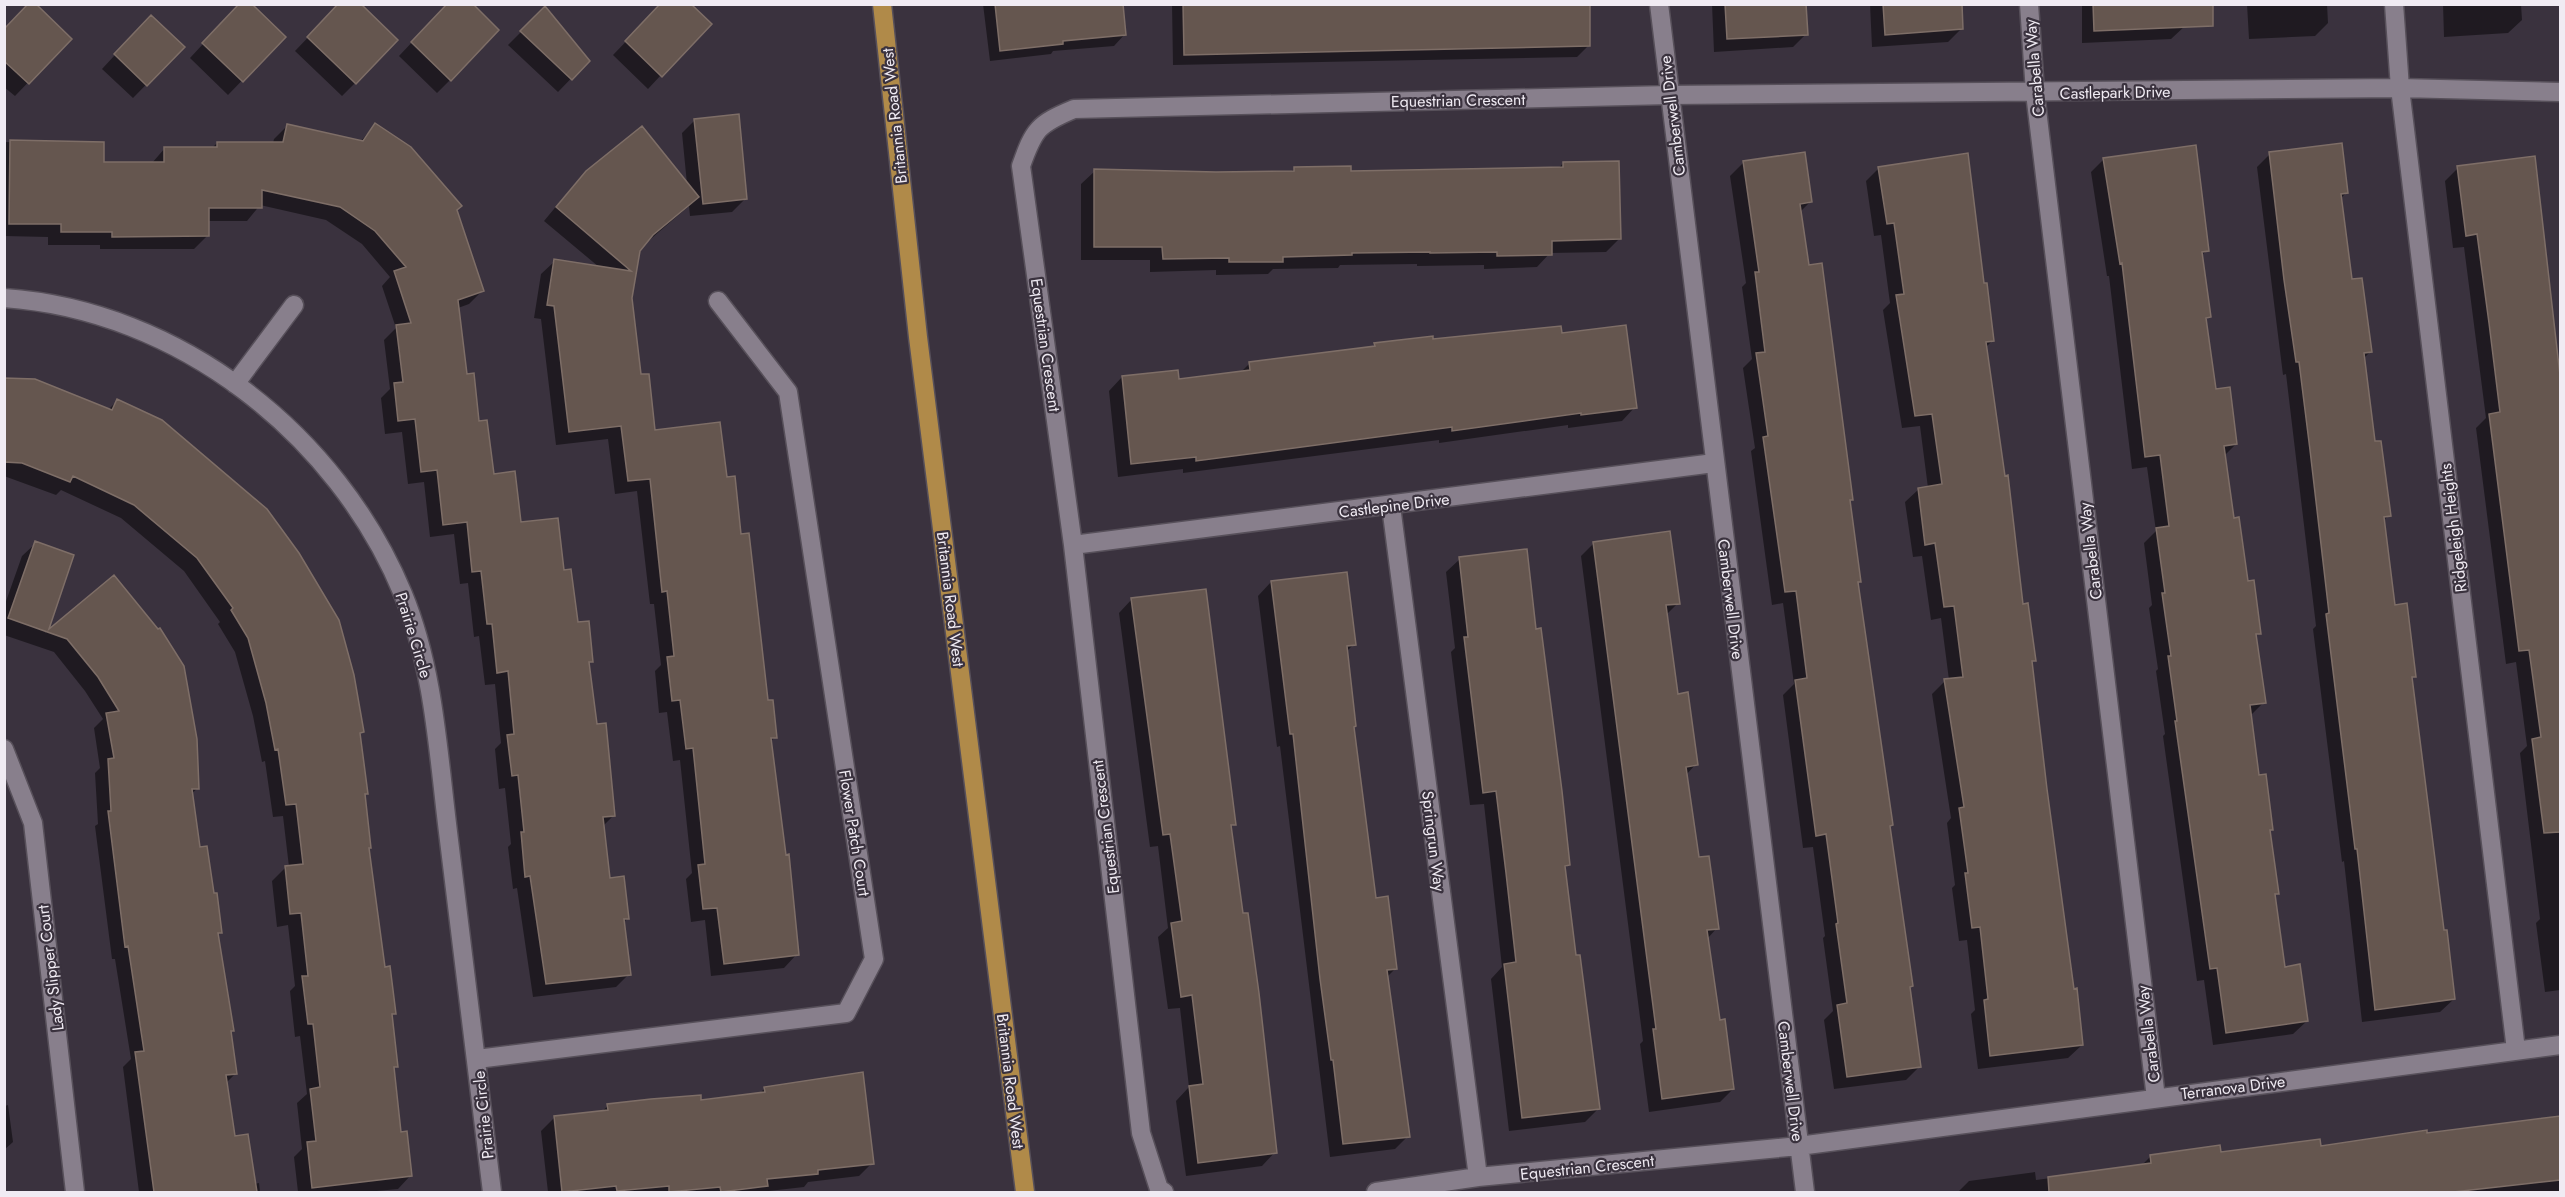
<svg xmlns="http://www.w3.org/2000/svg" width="2565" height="1197" font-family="Jost,sans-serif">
<rect width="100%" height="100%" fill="#3a323e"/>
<path fill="#0007" d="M240 4 284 37 228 95 190 58Z
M340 4 355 83 342 96 295 51Z
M448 4 450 80 437 93 399 56Z
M662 4 661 75 648 89 613 55Z
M983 4H1122L1125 34 1114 46 1053 51 1051 54 990 61Z
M1172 4H1587L1588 46 1577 57 1173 65Z
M1712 4H1806V34L1793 47 1714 52Z
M1870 4H1961L1962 28 1948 42 1872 47Z
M2082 4H2184L2185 26 2171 39 2082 43Z
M2247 4H2327L2328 23 2315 36 2249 39Z
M2443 4H2521L2522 20 2508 33 2444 37Z
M545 8 588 61 558 92 508 45Z
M138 30 183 47 133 98 102 69Z
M4 31 70 39 15 96 4 87Z
M695 120 745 199 732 212 690 216 689 206 638 250 630 298 640 376 654 431 725 479 740 536 766 702 775 737 770 742 797 954 784 968 711 976 705 920 691 922 686 879 692 873 680 760 673 761 667 712 659 713 655 671 661 665 654 604H650L637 491 615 494 608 439 556 445 541 319 534 318 541 274 555 261 599 267 544 221 573 186 687 184 682 133Z
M375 125 455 211 482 291 469 304 458 308 465 376 492 476 520 524 562 571 576 624 591 661 588 665 595 726 614 815 603 826 609 880 628 918 623 923 629 974 616 987 533 997 517 888 513 889 508 847 511 844 505 788 499 789 495 749 501 743 495 684 485 685 479 636 474 637 468 583 460 584 454 534 430 537 424 482 408 484 402 432 385 434 381 398 390 389 384 340 396 328 382 286 390 277 362 244 326 220 260 205 247 221H208L207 236 194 249H100V245H48V237L4 236V142L103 144V163H152L165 148H212L217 143H273L274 139 287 126 360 142Z
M2270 154 2347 192 2340 199 2350 281 2370 352 2363 359 2374 443 2389 515 2383 521 2394 607 2414 676 2411 680 2443 932 2454 999 2440 1012 2362 1022 2344 861 2342 862 2313 629 2316 626 2286 374 2283 375 2257 167Z
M2533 158 2560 388V990L2545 992 2536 923 2540 919 2520 753 2527 746 2516 662 2506 664 2476 428 2486 418 2464 247 2453 248 2445 181 2458 168Z
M2104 159 2207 250 2201 256 2209 316 2205 321 2214 391 2236 444 2224 456 2232 519 2259 633 2255 637 2264 702 2250 716 2258 777 2272 829 2269 832 2277 893 2274 896 2284 968 2307 1021 2293 1034 2213 1045 2204 980 2197 981 2163 736 2165 734 2156 671 2158 669 2149 608 2152 605 2144 543 2156 531 2147 467 2132 469 2109 276H2107L2091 172Z
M1563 163 1619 239 1606 252 1550 253 1537 267 1484 269V265L1417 266V264L1340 265 1338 268 1273 269 1268 274 1216 275V270L1150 272V260H1081V184L1095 171 1216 173 1291 172 1295 168 1350 173 1559 168Z
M1743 163 1810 202 1800 212 1807 267 1852 499 1849 502 1860 581 1857 584 1892 824 1889 828 1912 986 1909 988 1920 1066 1906 1080 1834 1089 1824 1020 1833 1011 1823 938 1825 936 1813 847 1803 848 1783 695 1794 684 1783 603 1772 605 1751 451 1755 448 1743 368 1752 359 1742 287 1746 283 1730 176Z
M1879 168 1983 285 1993 340 1986 347 2022 606 2034 660 2031 663 2045 789 2082 1045 2068 1058 1978 1069 1971 1014 1975 1010 1967 940 1959 941 1952 888 1955 885 1947 823 1951 818 1932 694 1945 681 1949 680 1941 618 1931 620 1922 556 1913 557 1905 502 1919 489 1928 488 1920 426 1902 428 1883 310 1890 303 1881 235 1874 236 1866 181Z
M1561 335 1635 407 1622 421 1568 428V425L1439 443V440L1183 473V469L1118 477 1109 391 1122 377 1177 381 1240 373 1250 363 1372 348 1375 345Z
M4 379 108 410 117 401 362 731 358 735 366 793 364 796 375 913 383 968 394 1013 391 1017 397 1066 393 1070 400 1133 411 1175 398 1189 366 1192H298L294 1157 302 1149 297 1103 307 1094 300 1036 295 1037 290 991 295 986 288 925 277 927 272 881 285 868 289 867 283 816 273 817 265 761 262 762 253 716 235 652 218 624 220 622 184 571 121 518 61 490 56 495 4 476Z
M36 543 72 556 45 633 114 577 198 788 191 794 199 849 221 932 217 936 232 1030 230 1032 236 1073 226 1083 233 1137 254 1184 259 1183 260 1192H139L123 1067 131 1059 115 959H112L95 826 98 824 95 773 100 768 94 728 103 719 85 691 54 652 4 635V607L22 556Z
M1594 543 1678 603 1666 615 1677 695 1696 764 1686 775 1697 859 1717 928 1707 939 1719 1022 1733 1089 1720 1102 1649 1112 1640 1044 1643 1041 1581 556Z
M1460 559 1535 630 1568 865 1564 869 1574 957 1598 1109 1585 1122 1509 1131 1491 979 1502 967 1484 804 1470 805 1451 652 1455 648 1446 572Z
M1271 582 1354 644 1346 652 1352 728 1374 899 1395 969 1387 977 1408 1136 1395 1149 1330 1157 1280 746 1277 747 1258 596Z
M1132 599 1234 824 1230 828 1275 1152 1262 1166 1186 1176 1176 1101 1189 1087 1180 1008 1168 1009 1158 937 1168 928 1158 846 1150 847 1119 613Z
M765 1088 872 1163 859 1176 808 1182 804 1187 760 1192H548L541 1131 554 1118 601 1112 608 1106 700 1101 759 1094Z
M4 1103 5 1106 8 1105 13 1142 4 1150Z
M2560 1117V1191L1958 1192 1969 1181 2035 1172 2036 1180 2141 1166 2151 1156 2320 1148Z"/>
<path fill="#65564f" stroke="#7e6e67" stroke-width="1.5" d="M28 4H36L72 39 29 84 4 61V29Z
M239 4H252L286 37 243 82 202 43Z
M338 4H361L398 40 356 84 307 37Z
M447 4H473L499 30 451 81 411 42Z
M660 4H691L712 24 662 77 625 41Z
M995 4H1123L1126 35 1063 41V44L1000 51Z
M1183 4H1590V46L1184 55Z
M1725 4H1806L1808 35 1727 39Z
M1883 4H1962L1963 29 1885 35Z
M2093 4H2213V26L2094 31Z
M545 6 590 61 572 80 520 31Z
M151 15 185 47 147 86 114 54Z
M739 114 747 199 703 204 694 119Z
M375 123 411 147 462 206 457 210 484 291 458 300 467 374 474 373 479 421 487 420 494 474 515 471 521 522 558 518 564 570 571 569 578 622 589 621 593 662H589L597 724 606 723 615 816 603 817 610 878 624 876 629 919H624L631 975 546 984 530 876 525 877 521 832H524L518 775 512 776 507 735 514 734 508 671 497 673 492 624H487L481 571 472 572 467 522 443 525 437 470 421 472 415 419 398 421 394 383 403 382 396 325 411 323 394 271 406 267 375 231 340 207 262 190V208H209V236L112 237V232H61V224H9L10 140 104 142V162H164V147H217V142H283L287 124 363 141Z
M642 126 699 197 653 235 640 251 632 298 641 374H649L655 430 720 422 727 477 735 476 741 534 749 533 768 700H773L777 738H771L786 855 789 854 799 955 724 964 717 908 703 909 698 865 705 864 693 748 686 749 680 700 672 701 667 657 674 656 667 591 662 592 650 479 628 481 621 426 569 432 554 306 547 305 554 259 631 271 556 207 586 171Z
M2342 143 2348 193 2341 194 2352 279 2362 278 2372 352 2364 353 2375 441H2381L2391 516 2384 517 2395 605 2407 603 2416 677H2412L2444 930H2447L2455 999 2375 1010 2357 849H2355L2326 614 2329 613 2310 450 2299 362H2296L2284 280 2269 152Z
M2196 145 2209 251 2202 252 2211 317 2206 318 2216 389 2230 387 2237 444 2224 446 2234 518 2239 517 2248 581 2254 580 2261 634H2256L2266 703 2250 705 2259 775 2266 774 2273 830H2270L2279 894H2275L2285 967 2300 964 2308 1021 2226 1033 2217 968 2210 969 2175 721H2177L2168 656H2171L2162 593H2165L2156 528 2169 526 2160 455 2145 457 2122 263 2120 264 2103 158Z
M1805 152 1812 202 1800 204 1809 265 1822 263 1853 500H1850L1861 582H1858L1893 825 1890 826 1913 986 1910 987 1921 1067 1847 1077 1837 1005 1847 1003 1836 924 1838 923 1826 834 1816 836 1795 680 1807 678 1796 591 1785 592 1763 437 1768 436 1756 353 1765 352 1755 272H1759L1743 161Z
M1968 153 1984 283H1987L1994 341 1986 342 2005 476 2008 475 2023 604 2028 603 2036 661H2032L2047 789 2074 989 2077 988 2083 1045 1990 1056 1984 1000 1988 999 1980 927 1972 928 1965 873H1968L1959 808 1964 807 1944 679 1963 677 1954 606 1944 607 1935 543 1925 545 1918 488 1942 484 1932 414 1915 416 1896 295 1904 294 1894 223 1887 224 1878 167Z
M2535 156 2560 375V832L2544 833 2532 739 2541 737 2529 650 2519 651 2489 414 2500 412 2489 323 2477 234 2466 236 2457 166Z
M1619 161 1621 239 1552 241V255L1497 256V252L1430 253V252L1352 253V255L1283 257V262H1229V258L1163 259 1162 247H1094V169L1216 172 1294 171V167L1351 166V171L1563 167V162Z
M1626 325 1637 408 1581 415V413L1452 431V427L1196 461V457L1131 464 1122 376 1178 370 1179 379 1250 370 1249 362 1375 346 1374 343 1433 336V339L1561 326 1562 333Z
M4 378 35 379 112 410 117 399 162 420 267 509 299 553 339 620 354 675 364 732 360 733 368 794H365L371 848H369L385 967 390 966 396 1014H392L398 1067H394L401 1132 407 1131 412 1176 312 1188 307 1142 316 1141 310 1089 320 1087 313 1024H308L302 976H308L301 913 290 914 285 866 303 864 296 804 286 805 278 749 275 750 266 703 248 638 231 610 233 608 197 558 134 505 73 476 70 482 22 463 4 462Z
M1670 531 1680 604 1666 605 1678 694 1688 692 1698 765 1686 767 1699 857 1709 856 1719 929 1707 930 1720 1020 1725 1019 1734 1089 1662 1099 1653 1029H1656L1593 542Z
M35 541 74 555 49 629 114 575 158 629 160 628 184 666 197 739 199 789H192L200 847 207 846 214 893H217L222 933H218L234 1031H231L237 1074 226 1075 235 1136 248 1134 257 1192H154L135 1052 144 1051 128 946 125 947 108 811H111L108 759 114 758 106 713 119 711 98 677 67 639 8 618Z
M1527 549 1536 629 1541 628 1562 791 1570 865 1565 866 1576 955H1580L1600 1109 1522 1118 1504 964 1516 962 1506 873 1496 791 1483 793 1464 637H1468L1459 557Z
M1347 572 1356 645 1347 646 1356 726 1354 727 1376 898 1388 896 1397 969 1387 970 1410 1137 1343 1144 1333 1060H1331L1320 979 1293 734H1290L1271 581Z
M1206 589 1236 825H1231L1243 913H1248L1259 993 1277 1153 1198 1163 1189 1086 1203 1084 1192 995 1181 997 1171 923 1182 921 1170 834 1163 835 1131 598Z
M863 1072 874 1164 818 1170V1174L767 1179 768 1186 721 1192 720 1187 669 1192V1186L617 1191 616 1186 562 1192 554 1116 608 1110 607 1104 651 1099 701 1095V1100L765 1092 764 1087Z
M2560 1116V1180L2453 1192H2049L2048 1177 2151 1163 2150 1155 2220 1145 2221 1152 2320 1139 2321 1146 2427 1130V1133Z"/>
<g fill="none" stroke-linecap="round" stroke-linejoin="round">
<g stroke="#57505a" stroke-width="21">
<path id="minor" d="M1659 4 1805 1192
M2029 4 2035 93 2156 1098
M2394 4 2400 88 2516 1050
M4 298C179 310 337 434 403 594 434 669 438 752 448 832 463 952 478 1072 492 1192
M235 384 294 305
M1391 506 1478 1177
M1073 545 1714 463
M4 749 33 823 75 1192
M477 1059 846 1013 874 959 788 392 718 301
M1164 1192 1159 1189 1141 1133 1073 545 1021 166C1034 129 1038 124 1074 109L1669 95 2400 88 2560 92
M1376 1192 1478 1177 1799 1146 2560 1045"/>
</g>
<g stroke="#57505a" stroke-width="21">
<path id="major" d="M882 4 918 337 1025 1192"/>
</g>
<use href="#minor" stroke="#887f8c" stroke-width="18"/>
<use href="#major" stroke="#b08a49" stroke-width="18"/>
</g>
<g text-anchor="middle" stroke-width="4.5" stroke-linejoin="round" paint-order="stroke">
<g font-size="16" fill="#f0ebf3" stroke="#3a323e">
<text transform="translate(2034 68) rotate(-95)" y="6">Carabella Way</text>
<text transform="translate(2115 92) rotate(-1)" y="6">Castlepark Drive</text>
<text transform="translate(1458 100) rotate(-1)" y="6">Equestrian Crescent</text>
<text transform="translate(894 116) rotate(-96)" y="6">Britannia Road West</text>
<text transform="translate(1672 116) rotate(-97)" y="6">Camberwell Drive</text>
<text transform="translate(1046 345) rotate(82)" y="6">Equestrian Crescent</text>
<text transform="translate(1394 505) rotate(-7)" y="6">Castlepine Drive</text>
<text transform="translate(2453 528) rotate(-97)" y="6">Ridgeleigh Heights</text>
<text transform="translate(2090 551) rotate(-97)" y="6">Carabella Way</text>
<text transform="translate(951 599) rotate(83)" y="6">Britannia Road West</text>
<text transform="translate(1731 599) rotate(83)" y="6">Camberwell Drive</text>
<text transform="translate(414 635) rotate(73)" y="6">Prairie Circle</text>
<text transform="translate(1105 827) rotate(-97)" y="6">Equestrian Crescent</text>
<text transform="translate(855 833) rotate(81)" y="6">Flower Patch Court</text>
<text transform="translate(1434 841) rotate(83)" y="6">Springrun Way</text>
<text transform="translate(50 968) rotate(-97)" y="6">Lady Slipper Court</text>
<text transform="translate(2148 1034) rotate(-97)" y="6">Carabella Way</text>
<text transform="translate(1011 1081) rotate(83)" y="6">Britannia Road West</text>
<text transform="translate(1791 1081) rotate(83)" y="6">Camberwell Drive</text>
<text transform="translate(2233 1087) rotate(-7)" y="6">Terranova Drive</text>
<text transform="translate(483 1115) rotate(-96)" y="6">Prairie Circle</text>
<text transform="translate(1587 1167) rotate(-6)" y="6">Equestrian Crescent</text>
</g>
</g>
<rect width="2565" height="1197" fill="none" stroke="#f0ebf3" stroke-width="12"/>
</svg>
